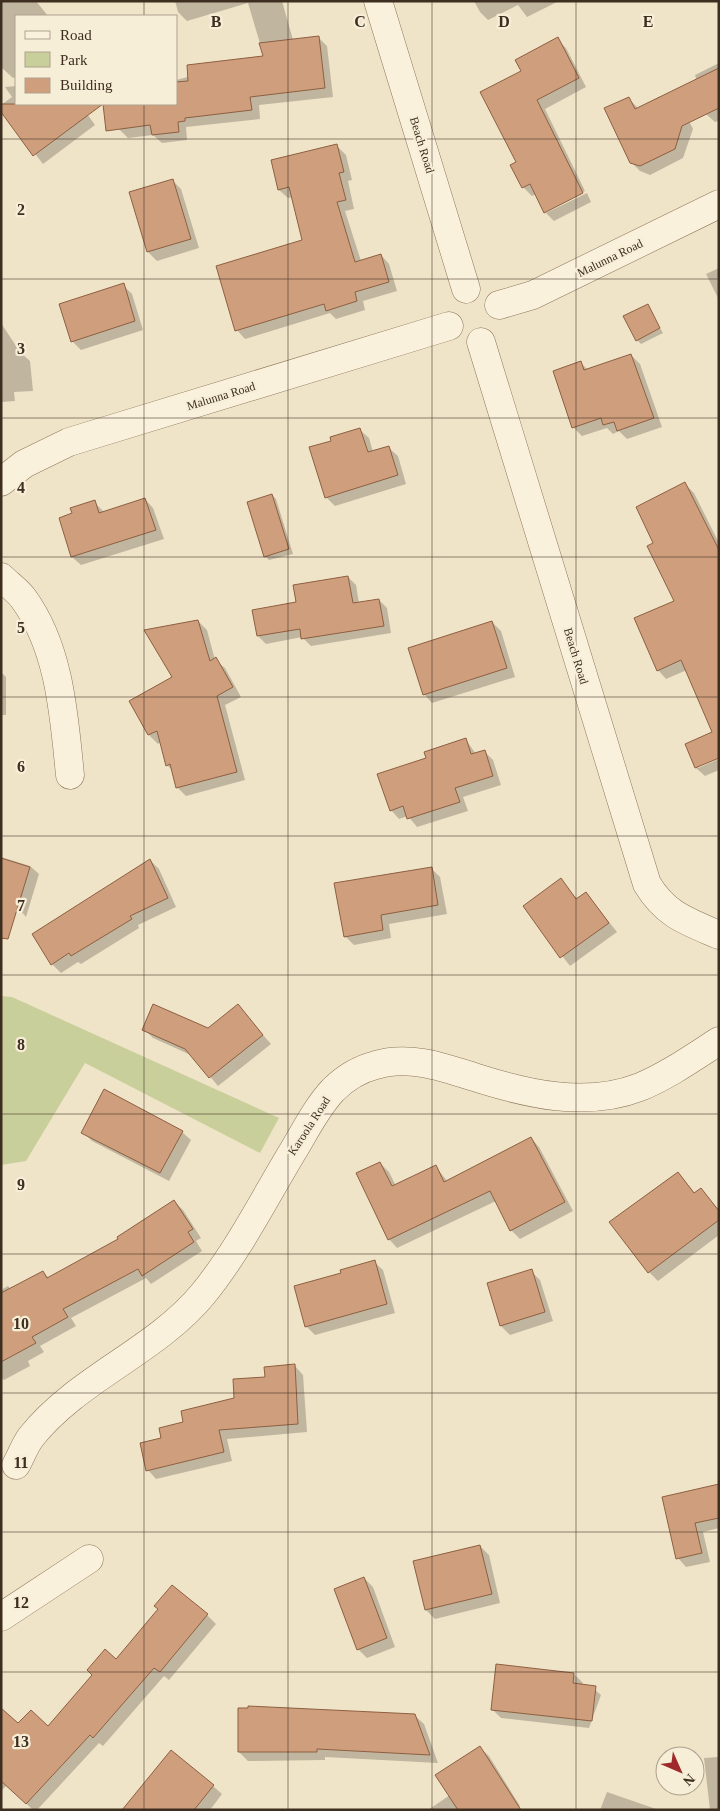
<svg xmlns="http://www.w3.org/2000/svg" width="720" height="1811" font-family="'Times New Roman',serif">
<rect width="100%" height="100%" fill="#f0e4c8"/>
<path fill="#c9cf9b" d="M1 996 12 997 279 1118 260 1153 85 1063 26 1161 1 1165Z"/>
<path fill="#0003" d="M1 1H36L48 16H16V77L13 78 1 67Z
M175 1H282L293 40 318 37 327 46 333 97 259 105 260 119 186 127 187 140 162 143 153 135 128 138 119 129 117 104H176V80L264 57 248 3 187 21 178 12Z
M474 1H559L527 17 518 5 488 20 480 12Z
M557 39 566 48 586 87 545 109 585 191 546 210V213L587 193 591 202 554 221 545 212 536 194 532 196 523 187 518 163 522 72Z
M719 63V121L715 122 706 114 695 75Z
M16 86V104H80L95 125 43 164 1 110V105L12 97 5 87Z
M628 98 638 108 679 101 693 129 683 158 650 175 640 171 631 162Z
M337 146 346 155 352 180 348 181 354 209 345 211 361 261 381 255 389 264 397 291 363 301 365 310 336 319 330 313 245 339 237 330 303 241 293 197 288 198 279 190Z
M172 180 181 189 199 248 157 261 148 252Z
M719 268V300L706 274Z
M123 285 132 294 143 330 81 350 72 341Z
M647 306 663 333 641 344 637 340Z
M1 323 20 352 30 361 33 391 14 392 15 401 1 402Z
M631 355 640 364 662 427 627 439 619 431 613 434 607 428 582 436 573 427 580 362 588 370Z
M360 430 369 438 373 452 389 448 398 456 406 484 335 506 326 497 333 442Z
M685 484 694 493 719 543V757L698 765V768L719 759V770L705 776 696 768 714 733 687 670 666 679 658 670 676 602 655 543Z
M272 495 276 499 293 554 269 560 265 556Z
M145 499 153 508 164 539 81 565 72 557 60 518 74 514 94 502 104 512Z
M348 577 356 585 359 603 379 600 387 608 391 633 311 646 302 637 266 644 258 636 297 603Z
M198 621 207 630 215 660 225 668 241 697 225 705 245 780 186 796 177 787 173 771 167 765 161 742 158 744 149 735 131 701 174 677Z
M492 622 501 631 515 677 432 703 424 694Z
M1 672 6 677V715H1Z
M466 740 476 754 484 751 493 760 501 785 463 797 468 811 417 827 408 816 399 819 391 810 427 759Z
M1 857 30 866 39 874 26 917 14 903 4 939H1Z
M150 860 159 869 176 907 138 925 139 928 81 964 78 962 61 973 52 964Z
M431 868 440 877 447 914 389 924 391 938 354 945 345 936Z
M561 880 578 900 586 893 617 932 570 966 524 907Z
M238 1006 271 1044 218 1086 193 1056 153 1038 144 1029H208Z
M83 1132H182L191 1140 169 1181 92 1141Z
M531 1138 539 1147 573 1211 520 1239 511 1230 496 1201 397 1248 389 1239 380 1163 389 1172 396 1186 436 1167 448 1182Z
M678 1173 695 1193 701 1189 719 1210V1235L658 1281 649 1272Z
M174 1201 183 1210 201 1238 196 1241 202 1251 151 1284 146 1278 71 1318 76 1326 40 1346 44 1352 28 1361 30 1366 4 1380 1 1377V1290L8 1286 11 1289 43 1272 49 1278 120 1240Z
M374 1262 383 1270 395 1313 315 1335 306 1326 343 1274Z
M531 1271 540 1280 553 1321 510 1335 501 1326 488 1284Z
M295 1366 303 1375 307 1432 227 1439 232 1461 156 1479 148 1470 163 1439 185 1423 235 1399 266 1378Z
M719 1485V1528L703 1532 710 1562 686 1567 678 1558 664 1498Z
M480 1546 489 1555 500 1603 435 1619 426 1610Z
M364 1578 373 1587 395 1647 367 1658 358 1649Z
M207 1615 216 1624 169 1680 164 1676 103 1746 99 1743 37 1810H33L7 1785 1 1791V1731L18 1725 48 1727Z
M574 1674 583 1683 582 1686 592 1687 601 1695 589 1728 501 1718 492 1709Z
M249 1709 414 1715 424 1724 438 1763 325 1757V1760L248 1761 239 1752Z
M480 1748 489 1756 520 1806 514 1810H428L450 1795Z
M719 1757V1810H710L704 1758Z
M213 1786 222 1794 210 1810H142Z
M607 1792 659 1810H600Z"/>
<path fill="#cf9f7d" stroke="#8d5f41" d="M319 36 325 88 250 97 252 110 185 118V121L178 122 179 132 152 135 150 125 106 131 103 104 33 156 1 112V104H176V82L188 81 187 65 263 56 259 43Z
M558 37 579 78 537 100 583 193 544 213 530 184 522 188 510 165 516 162 480 92 521 71 515 60Z
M719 68V108L682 126 675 149 640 166 630 163 604 108 629 97 635 109Z
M337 144 344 172 339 173 346 200 337 202 355 262 381 254 389 282 355 292 357 301 326 311 324 304 235 331 216 266 302 240 289 187 278 190 271 160Z
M173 179 191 239 147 252 129 192Z
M124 283 135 321 71 342 59 304Z
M648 304 660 328 636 341 623 316Z
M631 354 654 418 617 431 614 422 603 425 601 418 572 428 553 371 581 361 584 370Z
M360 428 368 452 389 446 398 475 325 498 309 447 331 441 330 437Z
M685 482 719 550V758L695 768 685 744 712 732 681 660 657 671 634 618 674 601 647 546 653 543 636 507Z
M272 494 289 549 264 557 247 502Z
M145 498 156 530 71 557 59 518 72 513 70 508 95 500 99 513Z
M348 576 353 603 379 599 384 626 301 639 300 629 257 636 252 610 296 602 293 585Z
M198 620 210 661 216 657 233 687 217 696 237 772 176 788 170 764 166 766 157 731 148 735 129 701 172 677 144 630Z
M492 621 507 668 423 695 408 648Z
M466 738 471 754 485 750 493 776 455 788 460 802 407 819 403 806 390 811 377 774 426 758 424 752Z
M1 858 30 867 8 939 1 938Z
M150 859 168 898 130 916 132 919 71 956 69 953 51 965 32 934Z
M432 867 438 905 381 915 383 930 344 937 334 883Z
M561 878 576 899 586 892 609 923 560 958 523 906Z
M153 1004 208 1028 238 1004 263 1035 209 1078 185 1049 142 1030Z
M104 1089 183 1131 160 1173 81 1133Z
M531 1137 565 1202 510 1231 490 1191 388 1240 356 1173 380 1162 392 1186 436 1165 444 1182Z
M678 1172 694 1193 701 1188 719 1211V1220L648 1273 609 1222Z
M174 1200 193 1229 188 1232 194 1242 142 1276 138 1269 63 1309 68 1317 32 1337 36 1343 1 1362V1293L43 1271 47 1278 118 1239 117 1237Z
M375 1260 387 1304 305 1327 294 1286 341 1273 340 1270Z
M532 1269 545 1312 500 1326 487 1283Z
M295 1364 298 1424 219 1430 224 1452 146 1471 140 1443 161 1438 159 1428 183 1422 181 1411 234 1398 233 1379 265 1377 264 1367Z
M719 1484V1518L695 1523 702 1553 676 1559 662 1497Z
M480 1545 492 1594 425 1610 413 1561Z
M364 1577 387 1638 357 1650 334 1589Z
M172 1585 208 1614 160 1672 154 1668 93 1738 90 1735 26 1804 1 1781V1708L18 1723 31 1710 48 1726 92 1675 87 1670 105 1649 116 1659 158 1609 154 1606Z
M496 1664 574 1673 573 1683 596 1686 592 1721 491 1710Z
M248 1706 415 1714 430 1755 317 1749V1752H238V1708H248Z
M480 1746 521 1810H458L435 1775Z
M171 1750 214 1785 194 1810H122Z"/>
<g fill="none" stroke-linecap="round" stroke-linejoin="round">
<g stroke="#8d765c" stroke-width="29">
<path id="minor" d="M378 1 466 289
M499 305 533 295 719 204
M481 342 647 884C666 915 686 921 719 935
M1 482 24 464 69 442 449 326
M1 577C8 584 17 590 23 598 60 648 64 716 70 775
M16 1465C21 1456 25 1445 31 1437 78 1378 155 1352 203 1294 238 1251 264 1199 293 1151 305 1131 317 1107 333 1090 345 1078 360 1069 376 1065 409 1055 443 1067 474 1077 527 1094 586 1108 640 1087 667 1076 694 1057 719 1041
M1 1617 89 1559"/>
</g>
<use href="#minor" stroke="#faf1dc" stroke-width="28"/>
</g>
<path fill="none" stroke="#3d2e20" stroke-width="1" stroke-opacity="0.55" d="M144 1V16M288 1V1810M432 1V1810M576 1V1810M144 104V1810M1 139H719M1 279H719M1 418H719M1 557H719M1 697H719M1 836H719M1 975H719M1 1114H719M1 1254H719M1 1393H719M1 1532H719M1 1672H719"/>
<g text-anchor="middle" stroke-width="4.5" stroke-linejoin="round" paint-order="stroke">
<g font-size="12" fill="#3d2e20" stroke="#f7eed8">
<text transform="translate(422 145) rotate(73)" y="4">Beach Road</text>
<text transform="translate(610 258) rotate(-26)" y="4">Malunna Road</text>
<text transform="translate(221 396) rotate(-17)" y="4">Malunna Road</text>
<text transform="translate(576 656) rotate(73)" y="4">Beach Road</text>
<text transform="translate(309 1126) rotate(-57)" y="4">Karoola Road</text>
</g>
</g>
<g font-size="16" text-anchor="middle" font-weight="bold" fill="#3d2e20" stroke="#f7eed8" stroke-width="4.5" stroke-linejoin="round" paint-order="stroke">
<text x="216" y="27">B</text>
<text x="360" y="27">C</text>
<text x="504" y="27">D</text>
<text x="648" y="27">E</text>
<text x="21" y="215">2</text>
<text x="21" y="354">3</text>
<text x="21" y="493">4</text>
<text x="21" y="633">5</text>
<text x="21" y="772">6</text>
<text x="21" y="911">7</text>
<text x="21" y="1050">8</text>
<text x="21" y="1190">9</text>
<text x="21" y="1329">10</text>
<text x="21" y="1468">11</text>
<text x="21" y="1608">12</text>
<text x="21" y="1747">13</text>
</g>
<rect width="720" height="1811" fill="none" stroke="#3d2e20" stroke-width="5"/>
<rect x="15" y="15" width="162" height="90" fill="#f7eed8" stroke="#ada18e"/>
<rect x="25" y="31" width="25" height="8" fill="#faf1dc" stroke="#ada18e"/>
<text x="60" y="40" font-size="15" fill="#3d2e20">Road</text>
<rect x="25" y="52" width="25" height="15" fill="#c9cf9b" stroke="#ada18e"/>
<text x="60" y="65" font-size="15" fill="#3d2e20">Park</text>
<rect x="25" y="78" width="25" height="15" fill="#cf9f7d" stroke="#ada18e"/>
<text x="60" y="90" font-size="15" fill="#3d2e20">Building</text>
<g transform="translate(680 1771) rotate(135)"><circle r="24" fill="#f7eed8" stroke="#ada18e"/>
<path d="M0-4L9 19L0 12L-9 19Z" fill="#9e2a2b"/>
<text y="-8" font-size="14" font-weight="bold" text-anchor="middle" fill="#3d2e20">N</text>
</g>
</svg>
